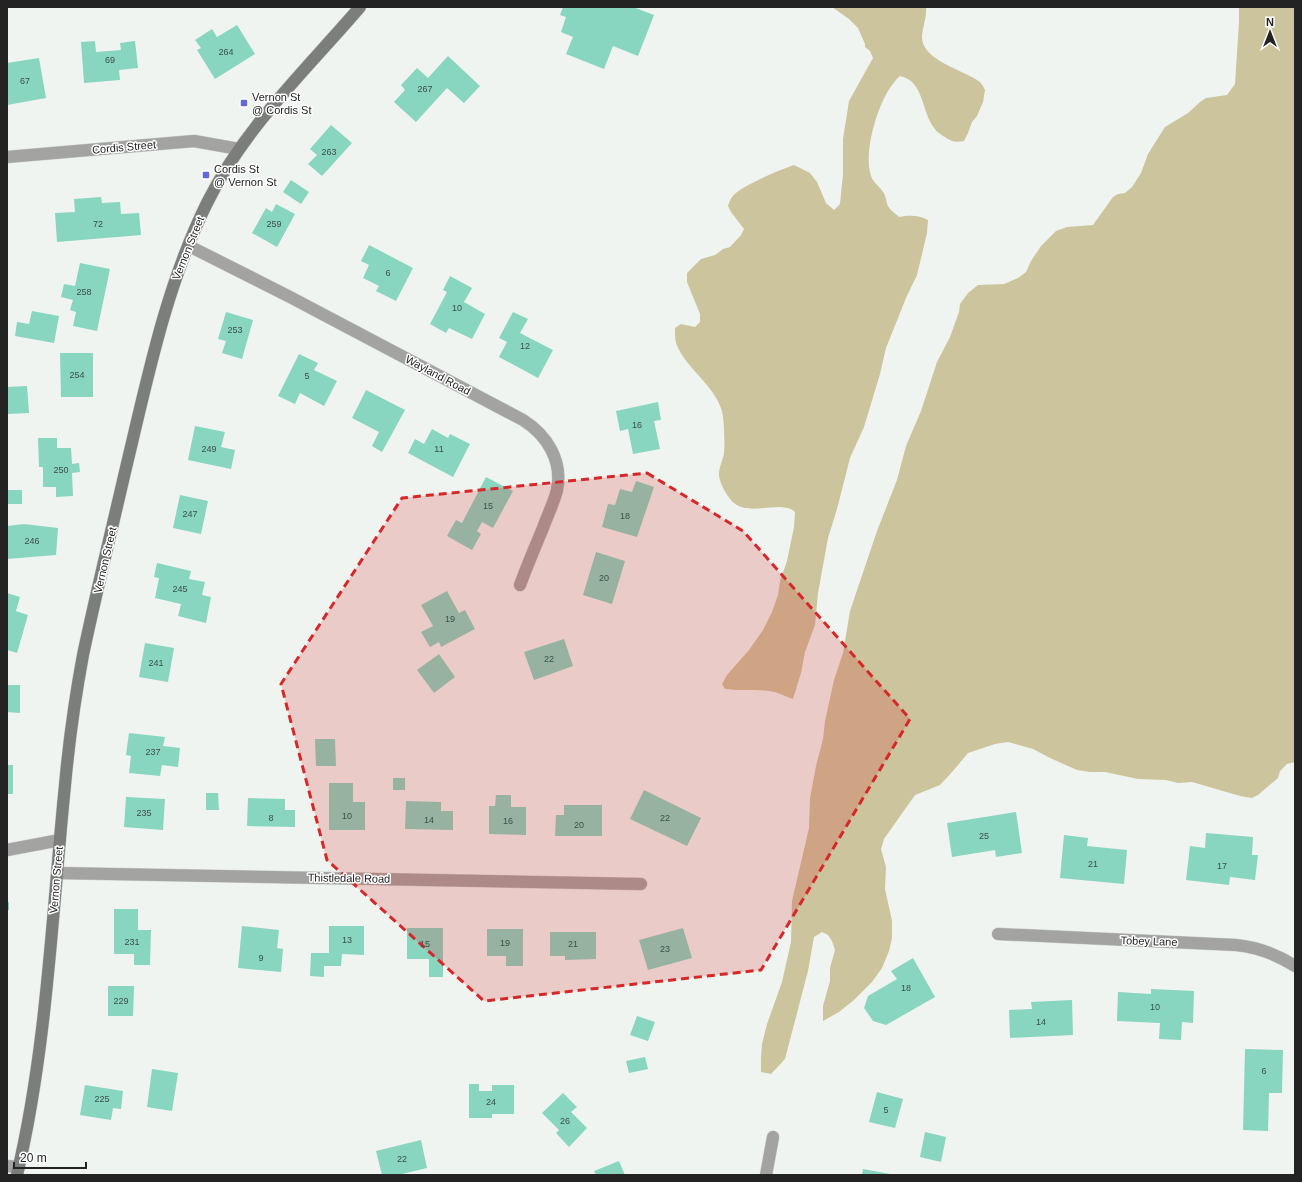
<svg xmlns="http://www.w3.org/2000/svg" width="1302" height="1182" font-family="Helvetica,sans-serif">
<rect width="100%" height="100%" fill="#eff4f0"/>
<path fill="#ccc49c" d="M832 7H926C927 18 922 28 922 38 923 60 962 70 977 80 981 82 983 86 985 90L983 102 977 116 972 122 968 133 964 141C955 143 951 141 943 136 940 134 936 131 934 128 921 110 924 81 900 76 880 93 864 147 870 172 872 183 878 184 883 192 886 195 886 202 888 206 890 210 896 214 899 217 910 215 919 215 928 220L927 233 917 275 906 298 886 348 880 374 864 427 850 458 837 509 828 538 818 593 815 625 805 652 801 673 793 699C785 696 777 692 769 691 754 689 740 691 725 689L722 684 727 675 749 650 763 630 772 612 778 595 780 581 787 561 794 527 795 512C782 499 751 517 734 503 728 498 719 483 719 474 719 467 723 460 724 453 725 445 724 418 722 411 714 384 685 368 676 343 675 339 675 333 675 328L681 324 695 327 700 322V314L687 282V273L701 259 715 255 723 249 730 247 741 235 744 229 731 212 728 206C729 203 730 200 732 197 740 186 780 170 794 165L810 173 817 182 826 203 834 210 840 204 843 174V139L849 101 873 58 870 51 865 47V44L858 28 849 19Z
M1239 7H1295V762L1287 764 1280 771 1278 778 1258 795 1252 798 1240 796 1192 782 1178 783 1166 780 1138 779 1105 772H1090L1077 770 1050 758 1033 749 1008 742 995 744 968 753 953 771 940 785 915 795 884 839 881 849 886 867 885 889 892 921V938L889 951 882 968 872 982 854 1000 839 1012 823 1021V1006L830 981V968L835 950 832 941 828 935 822 932 814 937 808 971 785 1059 771 1074 761 1072V1058L762 1044 767 1024 782 982 791 942 792 901 809 828 810 798 816 766 823 739 825 721 834 680 843 653 850 611 877 531 897 480 906 446 921 411 937 362 950 337 959 312 960 304 968 293 978 285 1004 284 1018 278 1026 272 1031 261 1041 246 1056 231 1067 227 1093 225 1113 197 1118 194 1125 193 1132 187 1141 173 1148 154 1165 127 1188 113 1200 102 1206 98 1227 95 1235 84 1239 22Z"/>
<path fill="#88d5c0" d="M563 7H633L654 15 638 56 613 46 604 69 566 54 573 37 561 32 566 17 560 15Z
M237 25 255 54 215 79 197 50 201 48 195 40 212 29 217 37Z
M95 41 96 52 121 50 120 43 135 41 138 68 119 70 120 80 84 83 81 42Z
M448 56 480 86 464 103 447 88 416 122 394 102 405 90 401 85 417 68 428 78Z
M39 58 46 98 7 105V63Z
M331 125 352 143 322 176 308 164 317 155 310 149Z
M291 180 309 192 301 204 283 192Z
M101 197 102 203 120 202 121 214 139 213 141 235 57 242 55 213 75 212 74 199Z
M276 204 295 214 277 247 252 233 266 208 272 212Z
M369 245 413 268 396 301 376 291 379 286 363 278 369 265 361 261Z
M80 263 110 269 97 331 73 326 76 312 70 310 73 300 61 297 64 284 75 286Z
M450 276 472 288 464 302 485 314 472 339 449 328 446 333 430 324 447 292 443 290Z
M32 311 59 316 54 343 15 336 17 322 29 324Z
M226 312 253 320 242 359 222 353 226 341 218 339Z
M513 312 528 319 520 333 553 350 538 378 499 357 507 342 499 338Z
M60 353H93V397H61Z
M299 354 318 363 314 370 337 381 324 406 300 393 295 404 278 396Z
M27 386 29 413 7 414V387Z
M366 390 405 410 382 452 372 446 379 432 352 418Z
M658 402 661 420 654 421 660 449 633 454 628 429 620 431 616 411Z
M195 426 225 432 221 447 235 450 231 469 188 460Z
M432 429 448 438 450 434 470 444 453 477 408 453 415 439 424 444Z
M38 438H57V448H71L72 464 79 463 80 472 72 473 73 496 56 497V487H43V467H39Z
M486 477 513 491 493 528 482 522 477 531 481 534 472 550 447 536 456 520 462 523Z
M636 481 654 487 637 537 602 527 608 504 615 505 620 489 632 492Z
M7 490H22V504H7Z
M180 495 208 501 201 534 173 528Z
M24 524 58 528 56 555 7 559V526Z
M596 552 625 561 612 604 583 595Z
M157 563 191 571 189 579 205 582 202 595 211 597 206 623 178 616 181 604 155 598 159 578 154 577Z
M447 591 459 613 465 610 475 629 441 647 439 642 430 647 421 632 433 626 421 605Z
M7 593 20 597 16 611 28 615 17 653 7 650Z
M564 639 573 666 534 680 524 652Z
M145 643 174 648 168 682 139 677Z
M439 654 455 677 434 693 417 670Z
M7 685H20V713L7 712Z
M129 733 165 737 163 746 180 748 178 767 162 765 160 776 129 773 131 756 126 755Z
M315 739H335L336 766H316Z
M7 765H13V794H7Z
M393 778H405V790H393Z
M329 783H353V802H365V830H329Z
M644 790 701 818 687 846 630 819Z
M206 793H218L219 810H206Z
M496 795H511V807H526V835L489 834V806H495Z
M126 797 165 799 163 830 124 827Z
M248 798 285 799V810H295V827L247 826Z
M406 801 441 802V811H453V830L405 829Z
M564 805H602V836H555L556 815H564Z
M1016 812 1022 853 996 857 995 850 952 857 947 823Z
M1206 833 1253 837 1252 855H1258L1255 880 1230 877 1229 885 1186 880 1190 846 1205 848Z
M1064 835 1088 838 1087 846 1127 850 1124 884 1060 878Z
M7 902H9V910H7Z
M114 909H138V930H151L150 965H134V954H114Z
M242 926 279 930 277 948 283 949 281 972 238 968Z
M329 926H364V955L342 954 341 966H324V977L310 976 311 953H329Z
M407 928H443V977H429V959H407Z
M683 928 692 958 648 970 639 940Z
M487 929H523V966H506V956H487Z
M550 932H596V959L565 960V956H550Z
M913 958 935 997 886 1025 873 1021 864 1008 868 996 897 979 891 971Z
M108 986H134L133 1016H108Z
M1151 989 1194 991 1193 1023 1182 1022 1181 1040 1159 1039 1160 1023 1117 1021 1118 992 1151 994Z
M1072 1000 1073 1035 1010 1038 1009 1010 1032 1009 1031 1002Z
M637 1016 655 1022 648 1041 630 1035Z
M1245 1049 1283 1050 1282 1093H1269L1268 1131 1243 1130Z
M645 1057 648 1069 629 1073 626 1061Z
M152 1069 178 1073 172 1111 147 1107Z
M469 1084H479V1091H492V1085H514V1114H492V1118H469Z
M85 1085 123 1091 121 1109 113 1108 111 1120 80 1115Z
M877 1092 903 1099 895 1128 869 1122Z
M563 1093 577 1107 571 1112 587 1128 569 1147 556 1133 559 1130 542 1113Z
M925 1132 946 1137 941 1162 920 1157Z
M421 1140 427 1168 398 1175H382L376 1151Z
M619 1161 625 1175H596L594 1171Z
M863 1169 890 1174V1175H862Z"/>
<g fill="none" stroke-linecap="round" stroke-linejoin="round">
<g stroke="#cacecb" stroke-width="13">
<path id="street" d="M7 157 194 141 239 149
M189 246 290 297 523 420C547 435 563 461 557 490 554 503 547 516 543 528 535 547 527 566 520 585
M7 850 60 840
M57 873 641 884
M998 934 1236 945C1258 947 1276 954 1295 966
M7 1166 19 1167
M766 1175 773 1137"/>
</g>
<g stroke="#cacecb" stroke-width="13">
<path id="secondary" d="M17 1175C47 1048 52 914 65 785 69 741 75 698 83 655 96 593 111 533 125 472 147 381 165 288 207 203 244 128 306 70 360 7"/>
</g>
<use href="#street" stroke="#a3a3a1" stroke-width="12"/>
<use href="#secondary" stroke="#7c7e7b" stroke-width="12"/>
</g>
<path fill="#d62828" fill-opacity="0.2" stroke="#d62828" stroke-width="3" stroke-dasharray="8 5" stroke-linejoin="round" d="M647 473 743 531 910 719 761 970 484 1001 327 860 281 684 402 498Z"/>
<g fill="#6067df" stroke="#fff" stroke-width="1.5">
<rect x="240" y="99" width="8" height="8" rx="2"/>
<rect x="202" y="171" width="8" height="8" rx="2"/>
</g>
<g text-anchor="middle" stroke-width="3" stroke-linejoin="round" paint-order="stroke">
<g font-size="9" fill="#3c504a">
<text x="226" y="55">264</text>
<text x="110" y="63">69</text>
<text x="25" y="84">67</text>
<text x="425" y="92">267</text>
<text x="329" y="155">263</text>
<text x="98" y="227">72</text>
<text x="274" y="227">259</text>
<text x="388" y="276">6</text>
<text x="84" y="295">258</text>
<text x="457" y="311">10</text>
<text x="235" y="333">253</text>
<text x="525" y="349">12</text>
<text x="77" y="378">254</text>
<text x="307" y="379">5</text>
<text x="637" y="428">16</text>
<text x="209" y="452">249</text>
<text x="439" y="452">11</text>
<text x="61" y="473">250</text>
<text x="488" y="509">15</text>
<text x="190" y="517">247</text>
<text x="625" y="519">18</text>
<text x="32" y="544">246</text>
<text x="604" y="581">20</text>
<text x="180" y="592">245</text>
<text x="450" y="622">19</text>
<text x="549" y="662">22</text>
<text x="156" y="666">241</text>
<text x="153" y="755">237</text>
<text x="144" y="816">235</text>
<text x="347" y="819">10</text>
<text x="271" y="821">8</text>
<text x="665" y="821">22</text>
<text x="429" y="823">14</text>
<text x="508" y="824">16</text>
<text x="579" y="828">20</text>
<text x="984" y="839">25</text>
<text x="1093" y="867">21</text>
<text x="1222" y="869">17</text>
<text x="347" y="943">13</text>
<text x="132" y="945">231</text>
<text x="505" y="946">19</text>
<text x="425" y="947">15</text>
<text x="573" y="947">21</text>
<text x="665" y="952">23</text>
<text x="261" y="961">9</text>
<text x="906" y="991">18</text>
<text x="121" y="1004">229</text>
<text x="1155" y="1010">10</text>
<text x="1041" y="1025">14</text>
<text x="1264" y="1074">6</text>
<text x="102" y="1102">225</text>
<text x="491" y="1105">24</text>
<text x="886" y="1113">5</text>
<text x="565" y="1124">26</text>
<text x="402" y="1162">22</text>
</g>
<g font-size="11" fill="#222322" stroke="#fff" text-anchor="start">
<text x="252" y="101">Vernon St<tspan x="252" dy="13">@ Cordis St</tspan></text>
<text x="214" y="173">Cordis St<tspan x="214" dy="13">@ Vernon St</tspan></text>
</g>
<g font-size="11" fill="#222322" stroke="#fff">
<text transform="translate(124 147) rotate(-5)" y="4">Cordis Street</text>
<text transform="translate(188 248) rotate(-68)" y="4">Vernon Street</text>
<text transform="translate(438 375) rotate(28)" y="4">Wayland Road</text>
<text transform="translate(105 560) rotate(-77)" y="4">Vernon Street</text>
<text transform="translate(349 878) rotate(1)" y="4">Thistledale Road</text>
<text transform="translate(56 880) rotate(-85)" y="4">Vernon Street</text>
<text transform="translate(1149 941) rotate(2)" y="4">Tobey Lane</text>
</g>
</g>
<rect width="1302" height="1182" fill="none" stroke="#222322" stroke-width="16"/>
<g transform="translate(1270 32)" stroke="#ffffff" stroke-width="3" paint-order="stroke">
<path d="M0-3L7 15L0 10L-7 15Z" fill="#222322"/>
<text y="-6" font-size="11" font-weight="bold" text-anchor="middle" fill="#222322">N</text>
</g>
<path d="M14 1162v6h72v-6" fill="none" stroke="#222322" stroke-width="2"/>
<text x="20" y="1162" font-size="12" fill="#222322" stroke="#ffffff" stroke-width="3" paint-order="stroke">20 m</text>
</svg>
